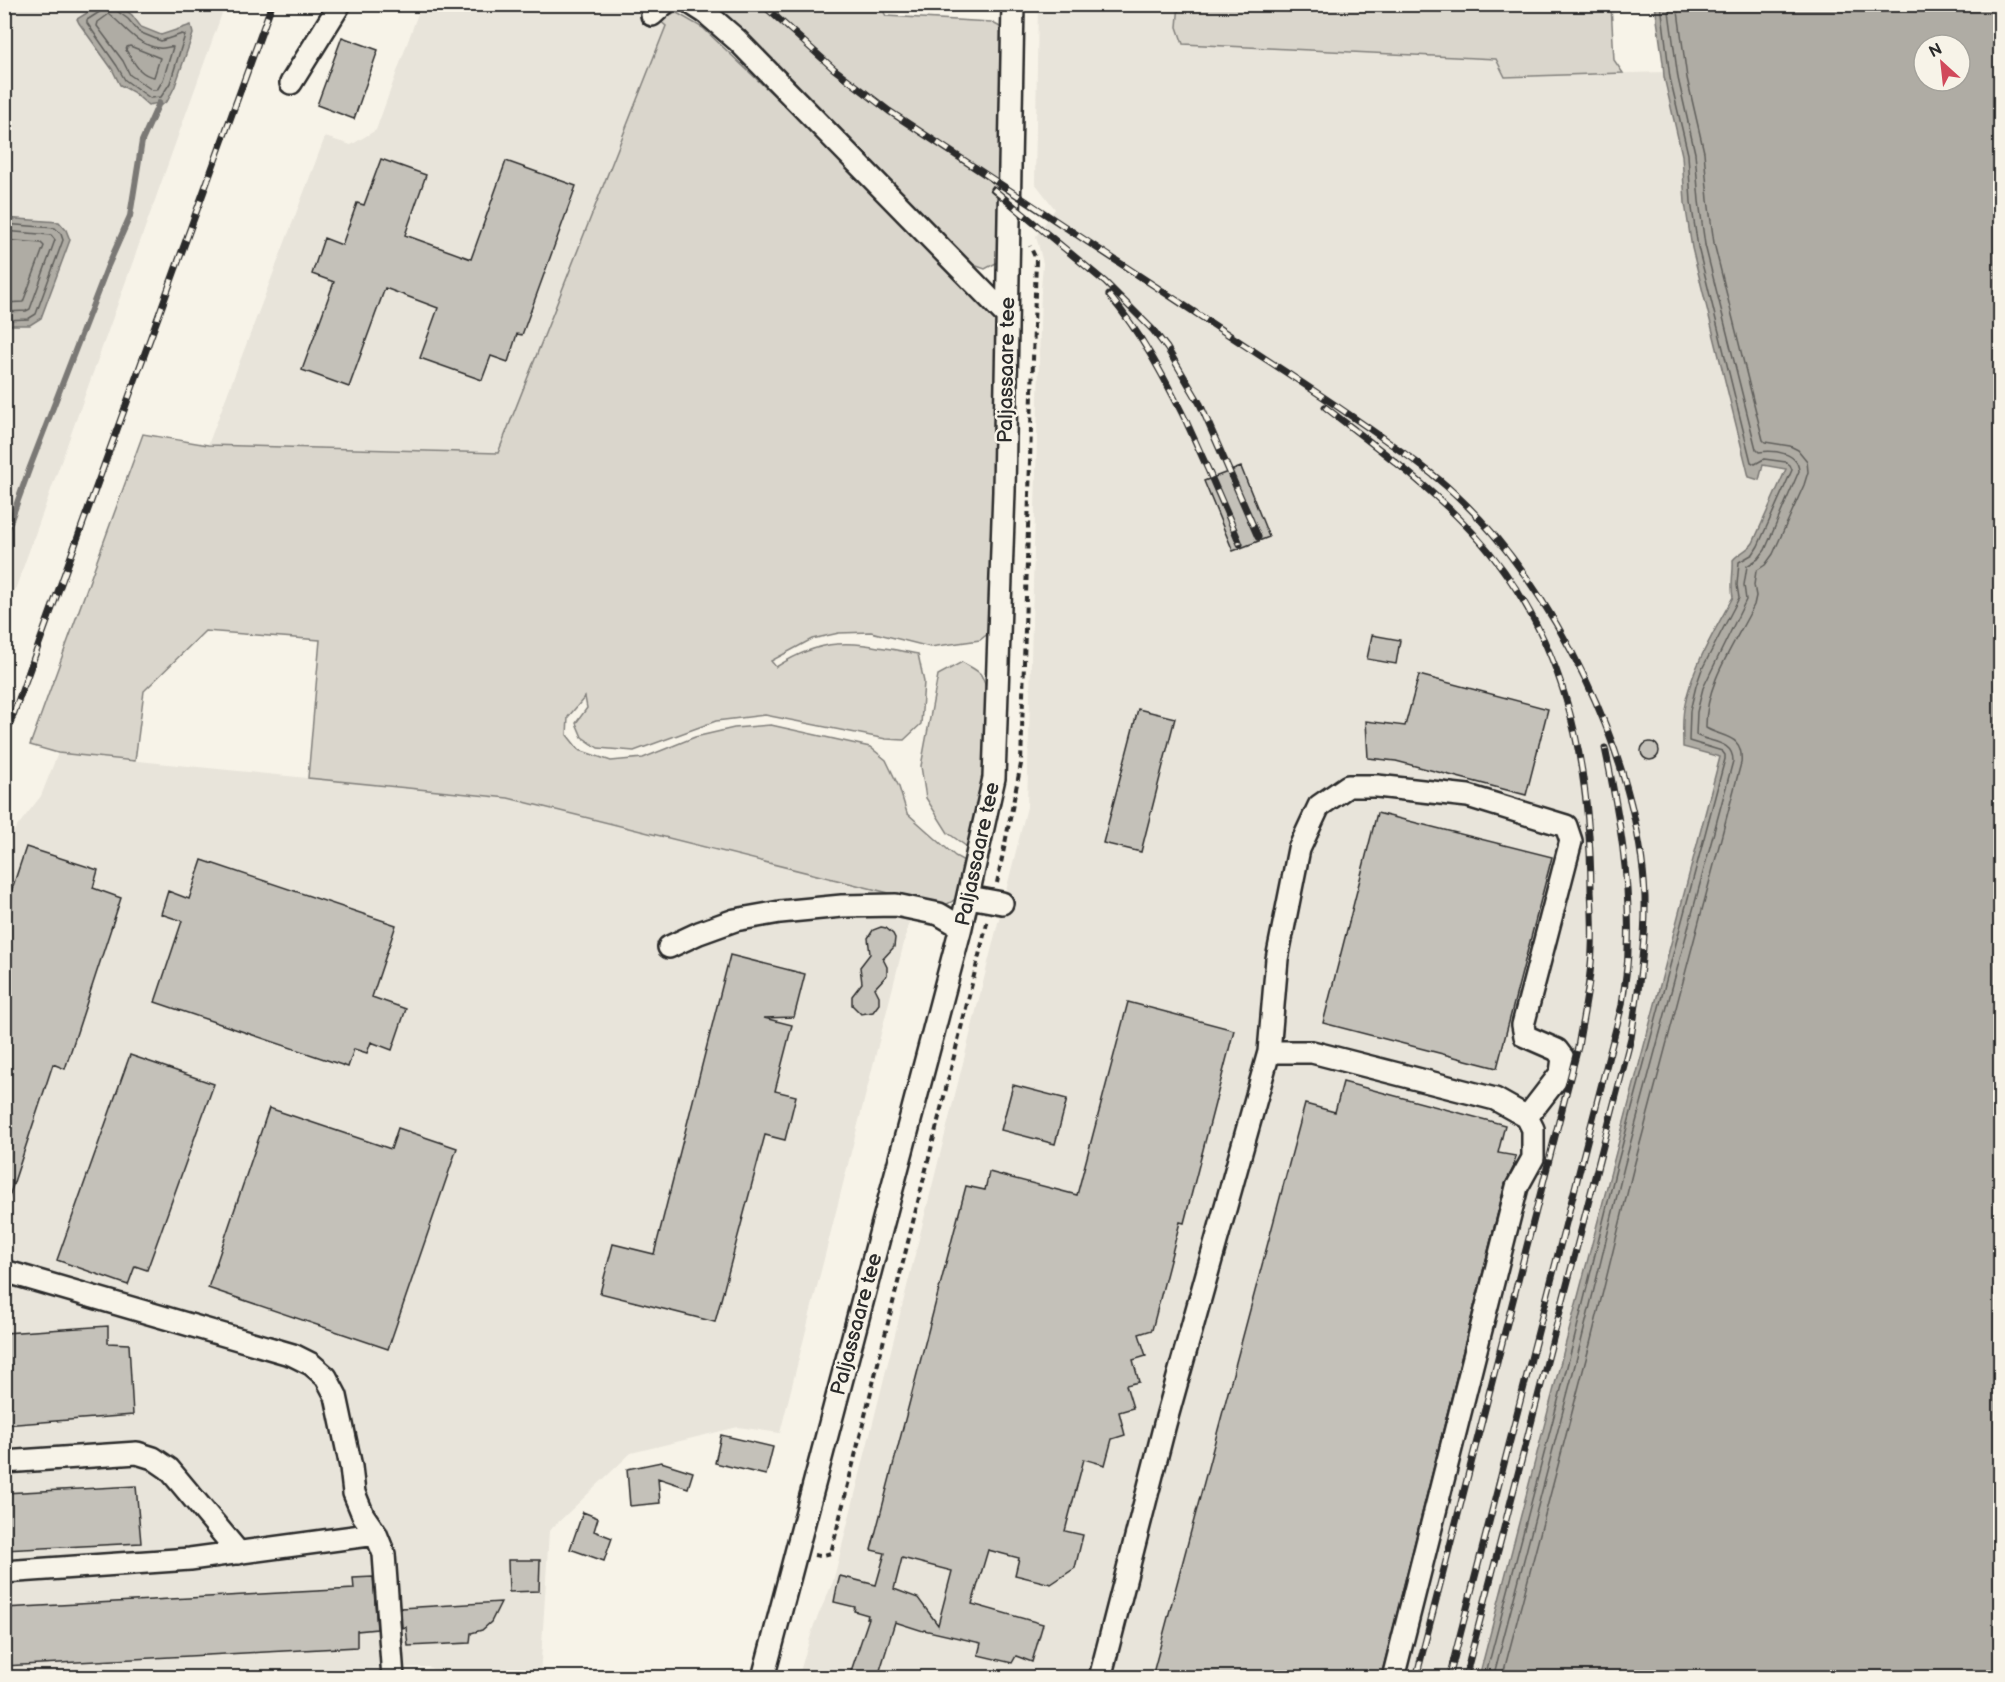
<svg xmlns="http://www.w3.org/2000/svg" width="2005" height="1682" font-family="'Balsamiq Sans',sans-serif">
<rect width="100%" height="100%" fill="#f7f3e8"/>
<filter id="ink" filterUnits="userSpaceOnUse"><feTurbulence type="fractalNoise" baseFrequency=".0167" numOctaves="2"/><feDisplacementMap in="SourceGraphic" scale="12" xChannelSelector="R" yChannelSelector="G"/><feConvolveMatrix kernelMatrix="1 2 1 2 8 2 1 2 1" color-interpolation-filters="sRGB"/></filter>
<g filter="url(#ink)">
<path fill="#e8e4da" d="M5 5H225L5 618Z
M421 5H640L666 26 498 453 208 445 325 137 351 145 376 130Z
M1038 5H1179L1177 27 1183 44 1496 59 1505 77 1664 72 1682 155 1685 203 1692 248 1749 477 1762 464 1786 469 1753 543 1749 549 1736 556 1733 560 1734 570 1730 585 1733 597 1690 684 1684 710 1683 746 1720 757 1599 1212 1568 1338 1479 1677 798 1678 814 1625 833 1582 1027 807 1041 289 1043 263 1036 236 1055 209 1035 183Z
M58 753 508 798 917 899 909 923 780 1433 738 1427 631 1453 549 1531 540 1677H451L428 1667 85 1678H5V851L9 837 41 796Z"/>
<path fill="#dad6cc" stroke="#82807c" stroke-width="1.5" d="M1179 4 1611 5 1614 60 1623 73 1505 77 1496 59 1183 44 1177 27Z
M698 5H880L886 16 991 22 1002 28 998 262 985 269 971 264 727 28Z
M677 13 703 28 824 143 993 313 998 328 990 632 980 640 930 647 871 632 839 633 812 639 771 661 776 667C831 632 859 644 918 654L924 682 921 724 904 740 886 739 765 715 716 721 634 751 598 748 582 737 576 723 587 708 585 697 568 717 567 735 579 750 611 761 643 758 695 737 734 728 771 725 870 747 886 760 899 787 907 813 955 856 968 863C963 883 964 901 941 906L508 798 308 778 320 640 205 631 144 691 135 761 58 753 30 745 143 434 208 445 498 453 666 26 659 20 662 16Z
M962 662C968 666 978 670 981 675 1002 711 978 808 970 849L948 833 926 798 921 766 938 675Z"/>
<path fill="#afaca4" stroke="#7a7874" stroke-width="1.5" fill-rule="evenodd" d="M100 5H119L132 15 141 27 161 35 191 25 193 34 175 86 168 100 162 105 159 103 148 105 133 92 120 85 112 69 79 23 77 19Z
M1655 5H2000V1677H1479C1558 1370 1639 1064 1720 757L1683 747C1683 734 1682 721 1684 709 1691 669 1714 632 1733 597 1730 584 1734 573 1733 560 1738 553 1747 551 1753 543L1786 469 1763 465 1759 480 1749 477 1692 248 1685 203 1682 155 1664 77 1663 63ZM1924 45H1960V81H1924Z
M4 218 59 222 66 230 70 240 41 318 30 325H5Z"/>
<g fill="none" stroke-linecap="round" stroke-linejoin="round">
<path stroke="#605f5b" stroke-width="1.5" d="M102 4 101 11 87 20V23L117 66 125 80 150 98 161 97 170 83 185 35 182 34 161 41 139 32 128 19 117 11 116 4
M109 14C126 27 136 45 159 48 165 49 168 46 173 47L163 80 157 90H152L130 75 123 61 97 26 98 22Z
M130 46 160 58 154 77C139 75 134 62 126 50L127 47Z
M4 224 55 228 61 234 63 240 36 314 28 319 4 320
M4 231 51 235 55 240 30 309 26 311 4 312
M4 240 41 243 44 246 23 302 4 303
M1485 1678 1574 1340 1617 1165 1725 759V755L1722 751 1689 741 1690 711 1696 686 1702 669 1739 598 1737 585 1739 562 1753 554 1758 546 1792 470 1790 465 1786 462 1764 459 1755 464 1751 462 1698 247 1691 202 1688 154 1670 78 1661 4
M1493 1678 1581 1342 1624 1167 1733 761C1733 740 1710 743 1696 735L1697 712 1703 688 1746 600 1744 585 1747 566 1758 559 1765 550 1799 471C1798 452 1774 450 1759 452L1756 449 1705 245 1699 201 1695 153 1678 78 1668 4
M1502 1678 1590 1344 1633 1170 1741 763C1744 734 1723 738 1706 728 1705 683 1735 644 1754 605L1756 596 1754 585 1756 571 1765 565 1773 554 1804 485 1808 472 1807 461 1798 450 1790 446 1765 442 1763 440 1714 243 1708 200 1704 152 1687 78 1677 4"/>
<path stroke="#7a7874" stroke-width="6" d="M4 539 30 467 107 268 130 216 142 141 159 103"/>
</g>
<path fill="#c4c1b9" stroke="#2b2b2b" stroke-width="1.5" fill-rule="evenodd" d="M342 37 378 50 354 119 317 105Z
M381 159 426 175 405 235 471 259 506 161 576 186 522 335 517 334 508 362 491 356 482 380 420 358 438 308 385 288 349 387 302 370 334 282 312 274 324 238 342 245 357 203 364 205Z
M1241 467 1269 537 1233 551 1204 481Z
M1372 635 1400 640 1396 664 1367 659Z
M1419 675 1548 709 1526 795 1396 761 1368 758 1366 721 1405 726Z
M1138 709 1175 718 1141 852 1103 843Z
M1641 751a9 9 0 1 1 18 0a9 9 0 1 1-18 0Z
M1377 813 1552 857 1497 1068 1323 1023Z
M26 847 98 870 93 888 121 898 65 1069 53 1064 8 1200 4 1199V913Z
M202 860 396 925 372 997 406 1009 392 1050 371 1042 367 1053 354 1049 348 1067 155 1002 182 921 161 914 168 891 189 899Z
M881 927 886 928 893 934 895 938 894 947 883 959 887 967V975L875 988 879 996V1004L873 1012 861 1014 852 1005V996L862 983 860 967 870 954 868 938 873 930Z
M730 955 805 974 794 1017 764 1018 792 1025 775 1091 796 1096 785 1140 765 1135 715 1322 600 1293 613 1244 654 1254Z
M1128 1002 1234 1030 1184 1223 1180 1222 1152 1330 1139 1334 1146 1356 1133 1360 1139 1382 1126 1385 1133 1408 1119 1412 1125 1435 1112 1439 1105 1465 1084 1459 1065 1531 1083 1535 1075 1568 1051 1584 1015 1575 1019 1558 988 1550 972 1604 1043 1624 1032 1662 1016 1656 1012 1663 978 1655 981 1643 924 1630 923 1631 895 1622 878 1677H849L869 1618H867L868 1615 854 1611 855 1607 834 1602 837 1587 840 1576 876 1585 885 1553 871 1550 966 1186 985 1190 989 1172 1077 1195ZM902 1558 952 1571 938 1625 918 1598 894 1589Z
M130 1055 214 1084 147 1270 135 1266 128 1285 57 1260Z
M1343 1082 1505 1125 1498 1153 1516 1156 1513 1168 1505 1184 1381 1677H1152L1305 1104 1335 1112Z
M1013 1085 1067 1099 1055 1144 1001 1130Z
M269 1108 391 1149 398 1128 457 1148 388 1349 208 1288Z
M108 1326V1343L129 1344 133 1415 4 1425V1333Z
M721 1435 773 1447 766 1475 715 1463Z
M661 1462 693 1472 688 1488 658 1478 660 1503 630 1506 627 1469Z
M136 1486 141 1543 4 1550V1493Z
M583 1512 598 1518 594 1531 612 1538 604 1561 570 1549Z
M508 1560H540L539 1591 509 1592Z
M373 1577 377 1629 357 1631V1647L4 1666V1608L354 1589 353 1578Z
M501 1602 491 1622 482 1630 471 1633 470 1643 408 1646 406 1627 402 1628 401 1608Z"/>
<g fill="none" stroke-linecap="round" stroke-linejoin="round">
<g stroke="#2b2b2b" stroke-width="26">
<path id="minor" d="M692 4 706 13 737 40 1006 315
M652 15 664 4
M291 83 340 4
M969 897 1002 903
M669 947 699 933 735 920 780 912 842 906 896 905 939 914 961 927
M1269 1052H1312L1495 1099 1527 1117 1533 1129V1158L1517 1187 1393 1678
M4 1271 293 1355 311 1364 326 1377 336 1396 351 1467 354 1493 363 1515 376 1534 384 1554 393 1678
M4 1462 137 1453 153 1458 169 1469 239 1553
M4 1572 190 1559 376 1534
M763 1678 961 927 994 778 1004 491 1013 4
M1100 1678 1165 1424 1269 1052 1277 959 1299 849 1319 806 1348 786H1377L1468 796 1566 826 1571 841 1523 1025 1525 1036 1557 1050 1563 1058 1561 1073 1527 1117"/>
</g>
<path stroke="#2b2b2b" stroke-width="4" stroke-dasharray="6 4.5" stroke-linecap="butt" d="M997 883 1021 764 1036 259 1030 246
M814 1555 820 1556 831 1553 988 919"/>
<use href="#minor" stroke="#f7f3e8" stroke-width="21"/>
<g stroke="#2b2b2b" stroke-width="7">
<path id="rail" d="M762 4 834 69 889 111C999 183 1108 255 1217 327 1274 365 1332 401 1388 442 1411 458 1434 474 1454 493 1554 585 1640 761 1645 897 1646 945 1638 991 1631 1038L1465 1678
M993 189 1105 282 1153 330 1167 348 1200 404 1258 537
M1109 295C1141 333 1164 377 1186 421 1205 462 1223 503 1240 544
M1325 407C1376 447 1429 485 1473 533 1565 633 1590 759 1591 890 1592 909 1593 929 1592 949 1591 982 1583 1015 1578 1047L1416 1678
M4 740 272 4
M1449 1678 1622 1005C1624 987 1628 968 1628 950 1631 882 1619 814 1605 748"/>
</g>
<use href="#rail" stroke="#f7f3e8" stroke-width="4.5" stroke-dasharray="14" stroke-linecap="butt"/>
</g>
</g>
<g text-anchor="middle" stroke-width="5" stroke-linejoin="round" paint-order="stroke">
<g font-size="21" fill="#2b2b2b" stroke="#f7f3e8">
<text transform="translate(1006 370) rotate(-89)" y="7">Paljassaare tee</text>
<text transform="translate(977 854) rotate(-78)" y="7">Paljassaare tee</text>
<text transform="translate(856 1324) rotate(-75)" y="7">Paljassaare tee</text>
</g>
</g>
<rect width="2005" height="1682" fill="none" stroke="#f7f3e8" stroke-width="24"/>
<rect x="12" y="12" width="1981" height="1658" fill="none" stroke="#2b2b2b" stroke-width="2" filter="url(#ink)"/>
<g transform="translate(1942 63) rotate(333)"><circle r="28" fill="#f7f3e8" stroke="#a5a39c" stroke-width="1.5"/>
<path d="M0-4.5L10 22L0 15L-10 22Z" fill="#d1495b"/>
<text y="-9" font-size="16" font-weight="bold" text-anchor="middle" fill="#2b2b2b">N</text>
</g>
</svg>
